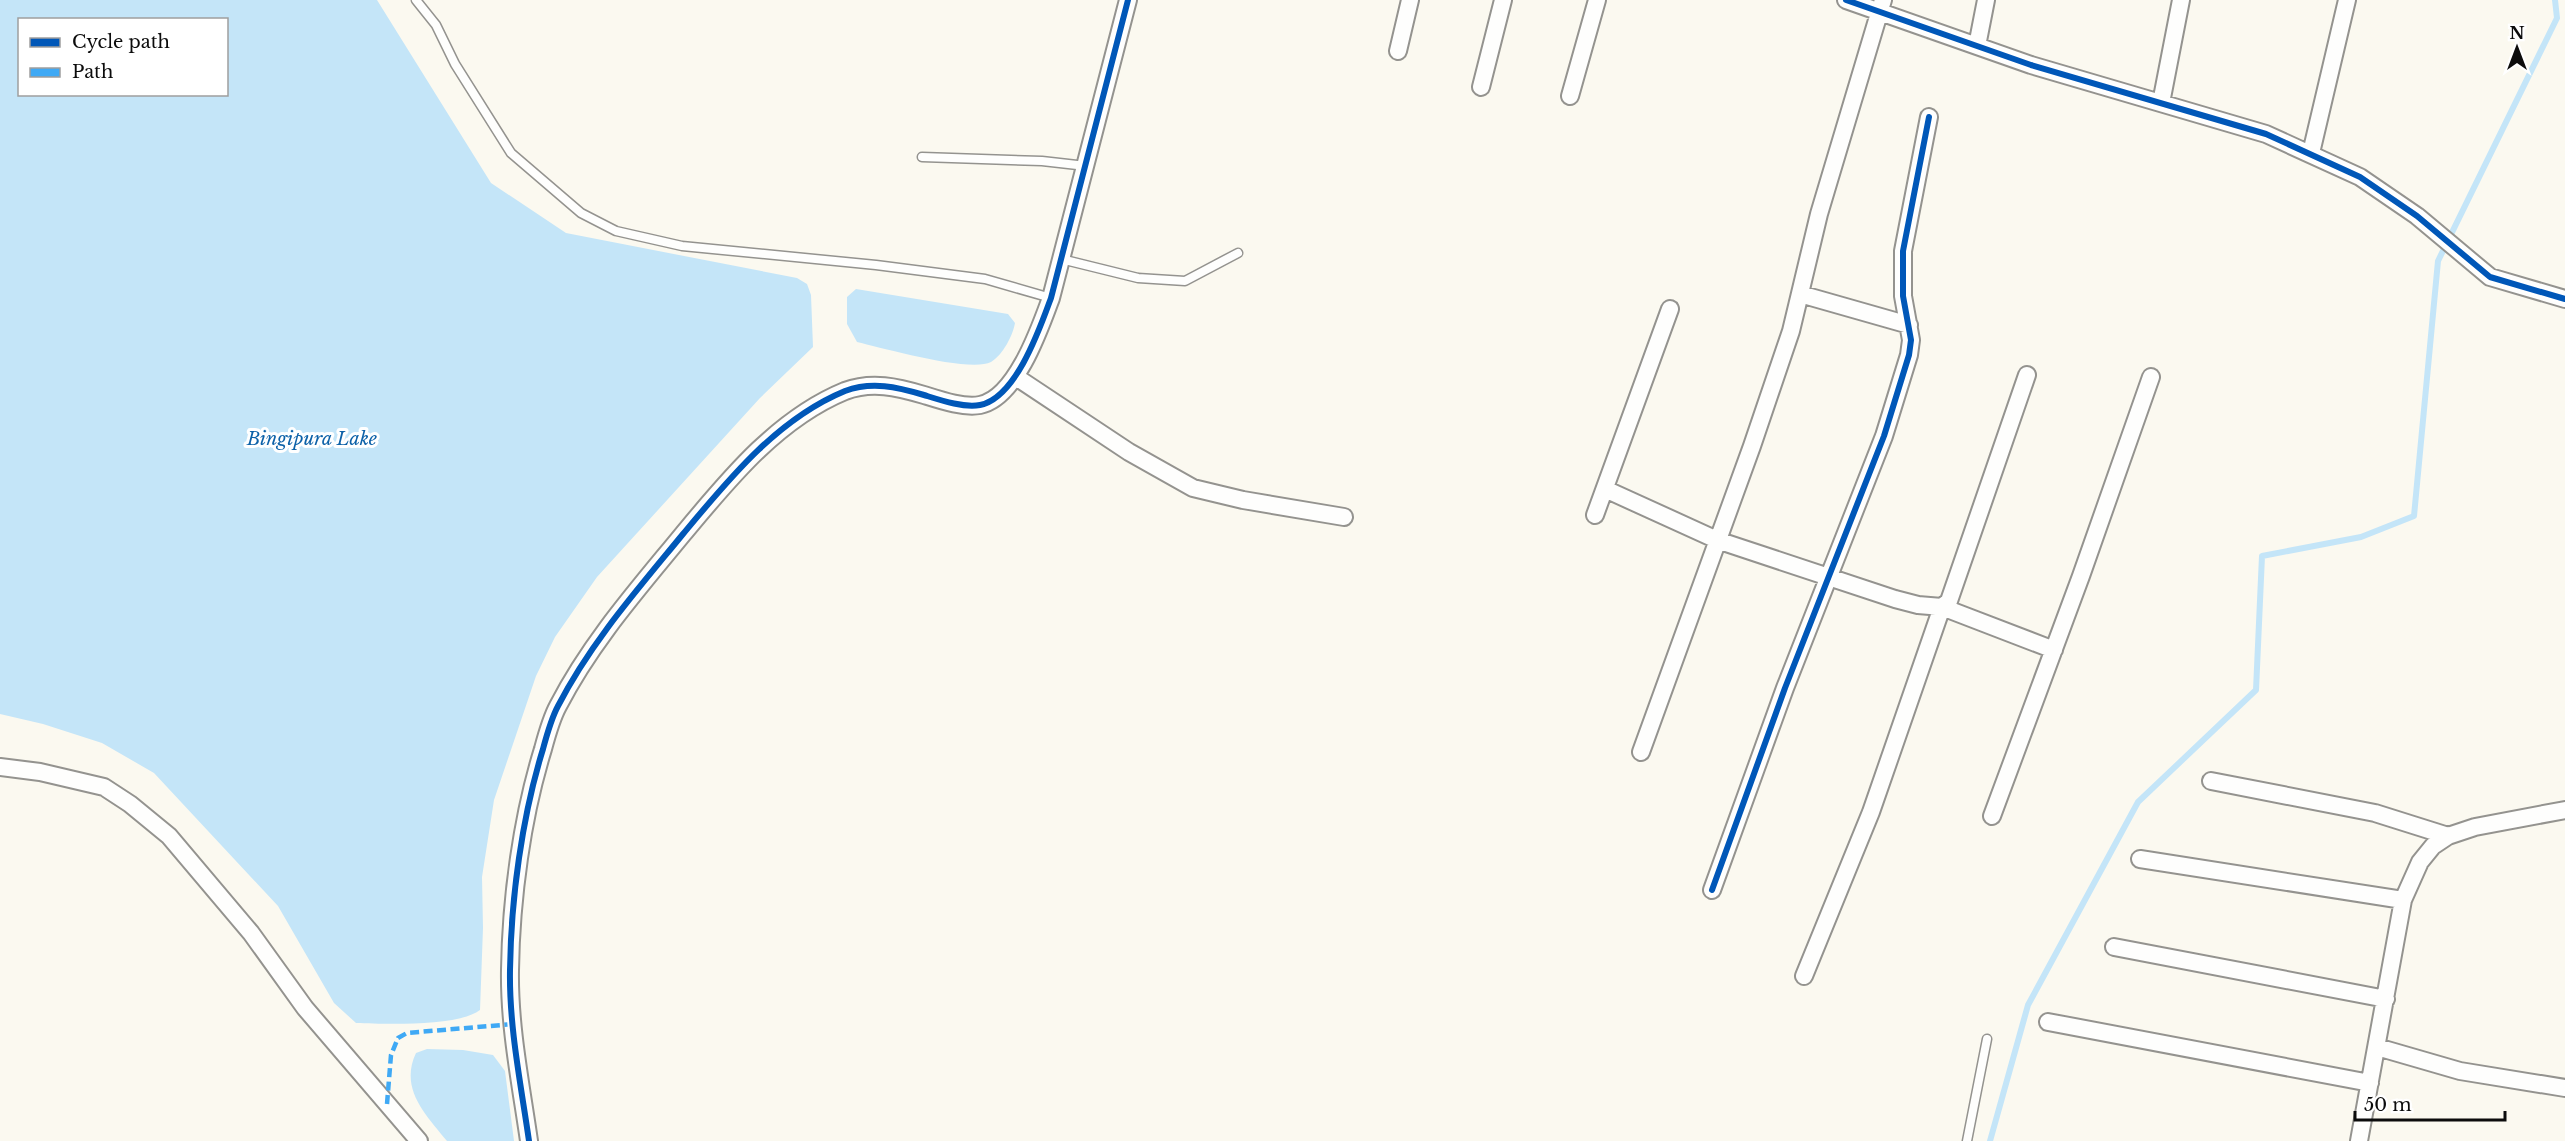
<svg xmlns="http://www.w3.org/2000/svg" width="2565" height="1141" font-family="'Libre Baskerville',serif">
<rect width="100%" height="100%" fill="#fbf9f0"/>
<path fill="#c4e5f8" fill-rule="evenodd" d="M0 0H377L491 183 566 233 797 278 807 284 811 295 813 347 760 398 597 577 555 637 536 676 494 800 482 877 483 928 480 1010C457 1027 386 1024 356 1023L334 1003 278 906 154 773 102 743 43 724 0 714ZM20 20H226V94H20Z
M856 289 1008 314 1015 323C1013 335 1003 355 991 362 970 373 883 348 857 342L847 324V297Z
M427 1049 463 1050 493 1055 505 1071 514 1141H447C426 1115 399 1089 416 1053Z"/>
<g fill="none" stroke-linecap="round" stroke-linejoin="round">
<path stroke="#c4e5f8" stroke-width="6" d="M1990 1141 2028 1005 2138 802 2256 690 2262 556 2361 537 2414 516 2438 261 2557 18 2555 0"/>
<g stroke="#94938f" stroke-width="11">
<path id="service" d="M416 0 436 25 455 64 511 153 581 213 616 231 682 246 876 265 985 279 1051 298
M922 157 1042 161 1086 166
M1061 259 1138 278 1185 281 1238 253
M1967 1141 1987 1039"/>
</g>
<g stroke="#94938f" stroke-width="20">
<path id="minor" d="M1846 0 2031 65 2266 134 2360 177 2417 216 2490 277 2565 299
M1977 46 1986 0
M1398 51 1410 0
M1481 87 1503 0
M1570 96 1597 0
M2161 103 2181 0
M2311 153 2347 0
M1800 294 1909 325
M1016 377 1129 452 1193 488 1243 500 1344 517
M1605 489 1717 540 1895 599 1918 605 1942 607 2054 650
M1595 515 1670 309
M1641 752 1752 446 1791 331 1819 214 1883 0
M0 767 40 772 104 787 130 804 169 836 251 933 305 1008 419 1141
M2211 781 2375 813 2448 836
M1992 816 2081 576 2151 377
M2140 859 2403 900
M1712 890 1785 688 1884 436 1909 355 1911 340 1903 296V251L1929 117
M2114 947 2386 999
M1804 976 1871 812 1942 607 1949 601 2027 375
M2048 1022 2370 1083
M2377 1047 2460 1071 2565 1088
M529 1141C521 1085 509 1027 510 970 511 898 522 817 543 749 547 734 551 719 558 706 591 642 638 589 683 534 728 480 777 419 845 391 872 381 897 387 924 395 940 400 963 408 980 405 1016 398 1040 328 1051 298L1128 0
M2359 1141 2403 900 2420 862 2433 846 2448 836 2475 827 2565 810"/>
</g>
<use href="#service" stroke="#fefefd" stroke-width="8"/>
<use href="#minor" stroke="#fefefd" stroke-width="16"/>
<path stroke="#3fa9f5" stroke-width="4.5" stroke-dasharray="9 4.5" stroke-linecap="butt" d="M387 1104 391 1055 398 1038 407 1033 514 1024"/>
<g stroke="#fff" stroke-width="10">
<path id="cycleway" d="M1846 0 2031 65 2266 134 2360 177 2417 216 2490 277 2565 299
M1712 890 1785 688 1884 436 1909 355 1911 340 1903 296V251L1929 117
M529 1141C521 1085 509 1027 510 970 511 898 522 817 543 749 547 734 551 719 558 706 591 642 638 589 683 534 728 480 777 419 845 391 872 381 897 387 924 395 940 400 963 408 980 405 1016 398 1040 328 1051 298L1128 0"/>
</g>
<use href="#cycleway" stroke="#0057b8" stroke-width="6"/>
</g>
<g text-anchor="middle" stroke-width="6" stroke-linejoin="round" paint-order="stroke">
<g font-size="18" font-style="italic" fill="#0c61a8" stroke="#fff">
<text x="312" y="445">Bingipura Lake</text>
</g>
</g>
<rect x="18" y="18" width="210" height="78" fill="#ffffff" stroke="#9e9e9e" stroke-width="1.5"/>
<rect x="30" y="38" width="30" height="9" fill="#0057b8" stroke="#9e9e9e" stroke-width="1.5"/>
<text x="72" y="48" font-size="18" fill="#0c0c0c">Cycle path</text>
<rect x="30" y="68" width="30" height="9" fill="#3fa9f5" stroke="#9e9e9e" stroke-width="1.5"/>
<text x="72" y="78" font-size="18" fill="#0c0c0c">Path</text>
<g transform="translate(2517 48)" stroke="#ffffff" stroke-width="4.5" paint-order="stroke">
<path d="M0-4.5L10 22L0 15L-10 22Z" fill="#0c0c0c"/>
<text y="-9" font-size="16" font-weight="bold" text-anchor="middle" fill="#0c0c0c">N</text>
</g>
<path d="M2355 1111v9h150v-9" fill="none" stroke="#0c0c0c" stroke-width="3"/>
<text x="2364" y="1111" font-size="18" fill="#0c0c0c" stroke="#ffffff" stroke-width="4.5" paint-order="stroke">50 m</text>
</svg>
